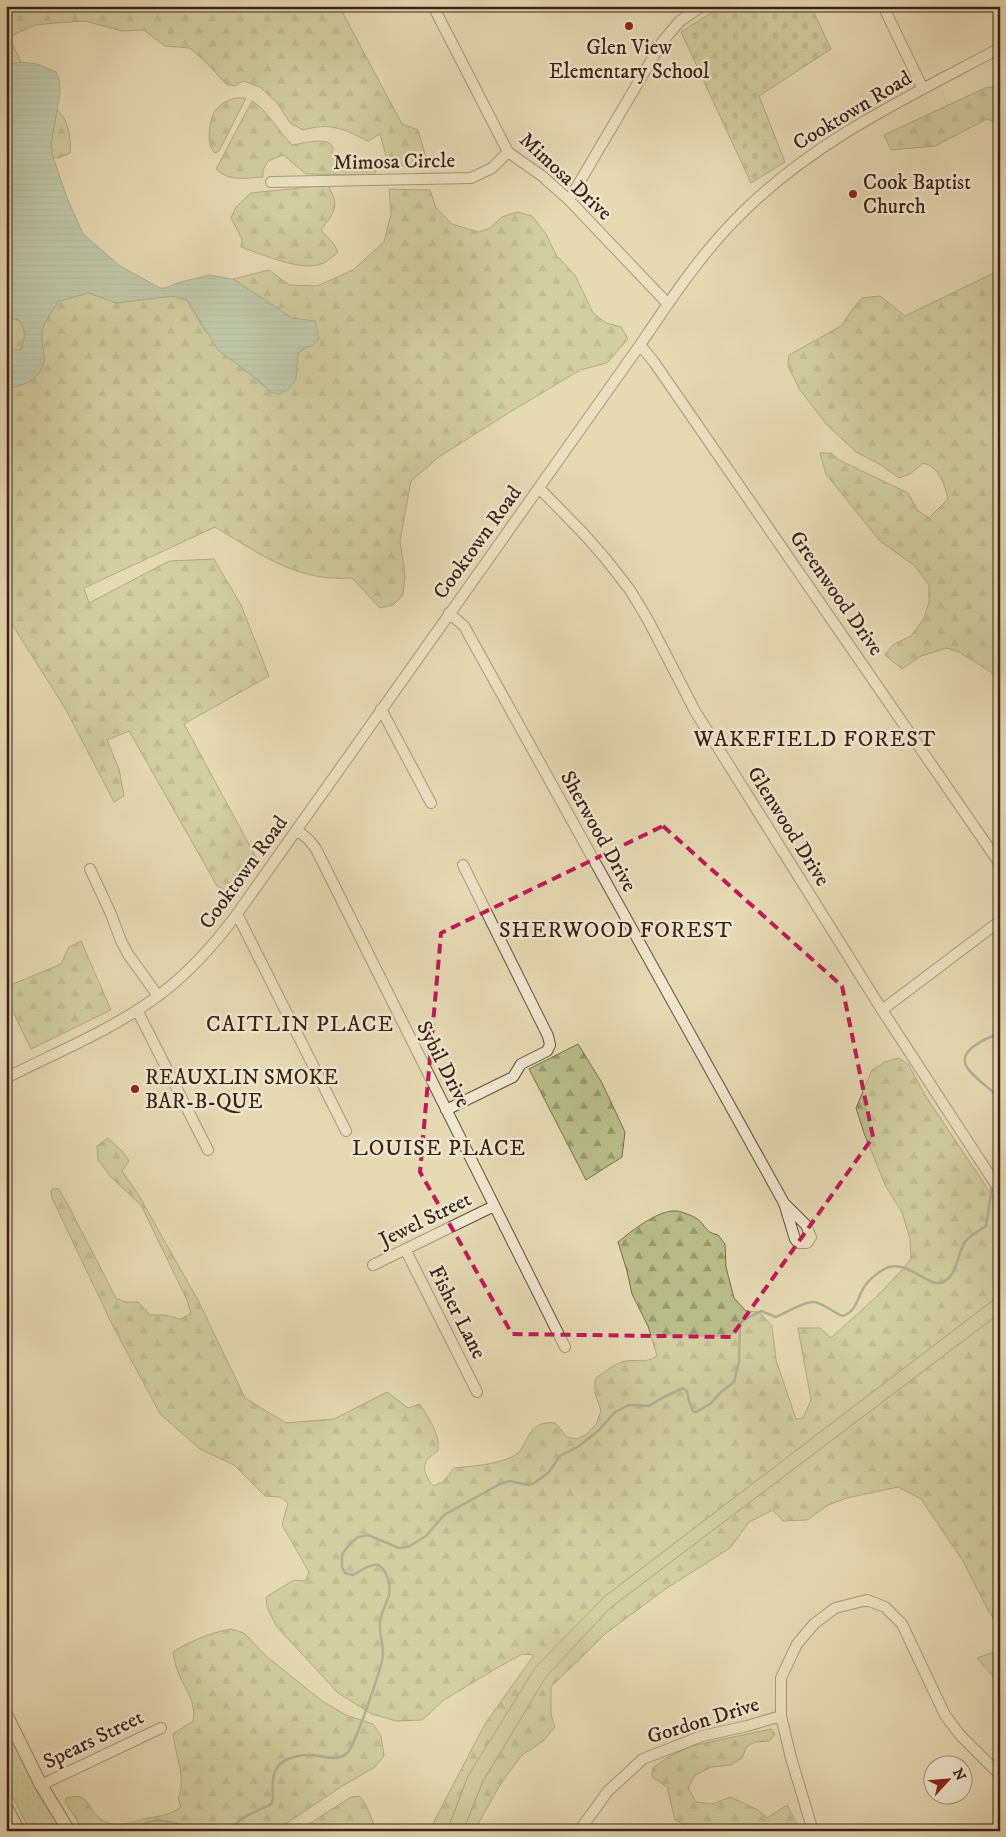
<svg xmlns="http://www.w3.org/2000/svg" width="1006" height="1837" font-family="'IM FELL DW Pica',serif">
<defs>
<pattern id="grass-dots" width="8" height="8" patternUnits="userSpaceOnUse" patternTransform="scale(1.25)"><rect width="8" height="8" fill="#b9be89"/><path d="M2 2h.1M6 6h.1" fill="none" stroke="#979a6f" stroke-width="1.8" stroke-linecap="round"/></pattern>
<pattern id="forest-firs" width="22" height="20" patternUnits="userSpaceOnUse" patternTransform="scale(1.25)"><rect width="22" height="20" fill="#b9be89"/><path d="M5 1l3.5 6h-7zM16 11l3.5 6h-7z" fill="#979a6f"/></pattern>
<pattern id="cemetery-stones" width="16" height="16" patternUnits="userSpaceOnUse" patternTransform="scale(1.25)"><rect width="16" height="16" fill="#b9be89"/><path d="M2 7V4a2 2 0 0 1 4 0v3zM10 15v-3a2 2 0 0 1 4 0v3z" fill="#979a6f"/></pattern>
<pattern id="water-rules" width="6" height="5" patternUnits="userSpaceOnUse" patternTransform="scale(1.25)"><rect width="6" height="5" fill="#97bba9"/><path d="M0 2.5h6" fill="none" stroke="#83a091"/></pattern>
</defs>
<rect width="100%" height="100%" fill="#e6dab3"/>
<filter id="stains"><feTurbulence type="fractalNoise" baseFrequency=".004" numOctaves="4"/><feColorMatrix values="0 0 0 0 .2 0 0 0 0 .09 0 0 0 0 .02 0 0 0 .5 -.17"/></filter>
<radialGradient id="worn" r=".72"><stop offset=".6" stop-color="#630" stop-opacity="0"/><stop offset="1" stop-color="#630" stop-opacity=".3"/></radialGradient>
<path fill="url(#grass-dots)" stroke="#797050" d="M6 1726 63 1831H30L6 1784Z"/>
<path fill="url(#forest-firs)" stroke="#797050" d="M19 6H339L402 124 418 130 428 164 389 167 380 134 368 141C343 129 331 122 303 130L290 123 278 104 260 87 243 81 235 86 226 84 207 63 190 48 165 46 144 30 122 31 85 21 56 23 35 25 9 37 21 62 6 65V13Z
M993 87 1000 101V123L987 119 935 146 891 150 884 135 985 88Z
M235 98H246L219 151 215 153C206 146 209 120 215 111 221 103 227 101 235 98Z
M252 101C268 111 278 131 292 145 301 144 329 135 333 148 333 150 332 153 333 156L338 155C352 169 353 170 374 168L376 171 374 175 306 174 283 155 268 161 263 170V177C246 178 229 182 216 169Z
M57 110C68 117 72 141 70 153L58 158 53 157 51 144Z
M328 185C340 207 335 211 321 230L334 244 338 252C333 257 326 263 318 265 298 270 261 254 241 247L242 239 231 218 236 207 251 193Z
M389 189 430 190 436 208 452 224 479 232 490 228 502 217 517 212 532 216 546 234 556 255 575 275 593 313 606 323 621 327 628 339 607 363 580 370 502 417 439 457 411 481 400 541 405 575 403 595 393 605 380 608 352 578C297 582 260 554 215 527L84 588 89 603 169 561 214 559 241 605 269 676 184 724 258 861 234 895 217 886 129 731 107 740 119 769 124 796 114 802 65 708 10 621H6V387C21 389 43 377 44 360 44 351 41 341 42 332 44 320 53 310 59 301L89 293 116 303 172 296 187 300 205 331 270 392 296 364 298 353 306 347 292 318 233 279 269 270 289 285 317 286 353 270 384 242 391 214Z
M1000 270V682L991 672 959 652 947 648 921 656 902 669 885 655 894 644 911 636 923 620 929 603V585L915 566 880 541 826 474 820 453H831L839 460 908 493 918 511 929 518 948 499C945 485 939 467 923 463L910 474 899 478 881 465 856 452 827 425 800 390 788 366 789 355 841 326 855 306 862 298 880 296 905 316Z
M6 319H18C27 330 25 337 21 350H6Z
M81 941 111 1010 31 1049 6 997V987L61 964 69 947Z
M578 1044 602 1083 625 1132 622 1157 586 1180 529 1069Z
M898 1058 908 1064 925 1095 1000 1207V1295L604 1597 468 1776 447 1831H429L485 1724 534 1655 522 1654 497 1668 444 1700 422 1720 396 1721 372 1714 338 1693 277 1627 267 1607 266 1597 294 1580 305 1581 309 1572 282 1525 288 1503 280 1497 265 1496 234 1465 200 1449 160 1414 111 1322 52 1198 51 1190 58 1188 67 1203 116 1298 125 1302H138L150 1315H165L180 1319 191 1314 187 1300 141 1205 111 1177 98 1160 97 1146 108 1138 123 1152 129 1161 122 1171 138 1194 199 1302 245 1398 286 1423 334 1419 387 1392 408 1408 420 1404C429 1419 440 1433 438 1451 420 1462 422 1471 433 1486L443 1482 454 1468C473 1466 494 1465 512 1457 531 1448 523 1420 555 1423L567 1437 577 1439 587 1434 596 1424 601 1411 595 1393V1379C604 1372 615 1363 626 1361 641 1359 643 1364 657 1356L648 1326 632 1294 627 1271 618 1242C632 1231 657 1210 676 1211 680 1211 690 1215 694 1217 705 1222 703 1232 718 1235L725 1244 726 1267 734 1298 746 1311 759 1312 772 1326 776 1360 796 1419 803 1418 811 1400 798 1328H820L831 1338C841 1328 852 1319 863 1309 880 1294 896 1277 911 1259L910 1239 902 1212 886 1187 864 1133 856 1108 872 1070 885 1062Z
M1000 1313V1627L989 1612 963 1561 921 1499 898 1487 847 1498 828 1505 807 1520 783 1521 773 1510 749 1522 730 1548 667 1588 606 1633 551 1687V1715L555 1727 543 1741 521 1756 500 1785 474 1831H463L483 1781 546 1676 610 1608Z
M231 1629 244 1633 266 1656 322 1701 346 1715 373 1724 381 1736 384 1756 375 1767 344 1785 275 1831H84L65 1802 66 1798C92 1791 85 1809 102 1820 115 1828 130 1823 144 1819 157 1816 169 1816 181 1807L178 1798C187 1779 175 1754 173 1734L193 1721C197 1702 184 1688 178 1672 175 1665 174 1658 173 1652 190 1641 210 1633 231 1629Z
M1000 1650V1683H999L977 1658Z
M771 1729 775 1734 769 1741 755 1742 747 1746 742 1758 731 1765 711 1767 695 1775 688 1788 696 1802 713 1804 730 1797 758 1810 767 1818 787 1805 801 1831H698L675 1820 667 1787 652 1777 653 1768 670 1756 691 1746Z
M359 1796 365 1803 377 1831H298L351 1797Z"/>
<path fill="url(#cemetery-stones)" stroke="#797050" d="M722 6H811L831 49 759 96 785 162 751 183 681 32Z"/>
<path fill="#b9be89" stroke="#797050" d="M1000 1295V1313L610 1608 546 1677 483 1781 463 1831H447L468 1776 535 1668 604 1597Z"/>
<path fill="url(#water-rules)" stroke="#717d6e" d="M21 62 37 64 56 72 59 77 60 94 51 144 52 154 67 198 83 234 120 266 160 288H166L177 283 209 275 233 279 292 318 315 321 319 339 312 346 306 347 298 353 296 379 289 389 279 394 270 392 258 380 218 350 187 300 172 296 116 303 89 293 59 301C53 310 44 321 42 332 41 341 44 351 44 360 43 377 21 389 6 387V350H21C25 337 27 330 18 319H6V65Z"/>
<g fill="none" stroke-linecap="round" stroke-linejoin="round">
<path stroke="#717d6e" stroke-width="2.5" d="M1000 1034C988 1037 954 1051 968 1069 976 1079 990 1089 1000 1098
M996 1179 1000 1170
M93 1831 100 1827H110L113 1831
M136 1831C140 1827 144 1823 149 1822 163 1817 184 1826 197 1831
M231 1831C241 1814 256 1813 271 1804L273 1799C272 1784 271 1767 286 1760 293 1757 301 1755 308 1755 322 1754 337 1764 348 1752 355 1744 384 1663 383 1653 383 1643 379 1633 380 1623 381 1606 394 1598 388 1579 380 1555 368 1567 353 1575L345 1573 342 1567V1554L351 1543 358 1537 368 1535 399 1548 408 1547 426 1536 444 1515 500 1484 509 1481 529 1485 534 1483 548 1473 560 1456 579 1446 598 1431 615 1412 629 1405 649 1406 660 1399 683 1388 687 1391 689 1401 693 1411 696 1412 710 1404 721 1392 734 1382 739 1361 740 1325 744 1320 761 1311 776 1317C785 1313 805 1301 814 1302 824 1303 833 1313 843 1316 857 1310 856 1301 863 1289 867 1281 880 1270 889 1267 909 1261 930 1289 943 1282 958 1275 957 1254 965 1242 969 1236 980 1230 986 1226L992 1186"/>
<g stroke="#644f3d" stroke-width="12">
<path id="minor" d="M433 6 508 152 542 176 569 200 668 304
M883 6 923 89
M271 182 471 178 492 168 508 152
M569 200 662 42 680 21 702 6
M640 345 654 362 1000 864
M539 488 583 533 605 558 630 590 648 620 695 711 882 1010 1000 1191
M449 613 464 626 784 1203 795 1239 798 1243H807L811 1237 806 1225 784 1203
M381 709 431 803
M297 830 309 840 316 849 565 1347
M90 869 111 914 121 941 128 954 158 996
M237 914 346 1131
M137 1010 208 1150
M882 1010 1000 921
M6 1078C57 1052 112 1030 158 996 189 973 214 945 237 914L640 345C671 299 702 252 742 213 815 140 910 96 1000 48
M446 1110 513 1077 521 1064 547 1051 550 1045 548 1036 463 865
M405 1249 477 1392
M373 1265 494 1206
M41 1785 161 1728
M579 1831 608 1791 643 1759 702 1736 747 1726 781 1716
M813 1831 791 1758 781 1716V1678L797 1644 814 1624 835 1608 867 1600 885 1607 902 1624 945 1715 960 1735 1000 1775"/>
</g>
<g stroke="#392116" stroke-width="14">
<path id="major" d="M6 1714 41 1785 69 1831"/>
</g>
<g stroke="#392116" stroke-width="17">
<path id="highway" d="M6 1810 17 1831"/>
</g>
<use href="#minor" stroke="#efe7ce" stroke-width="10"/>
<use href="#major" stroke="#e6dab3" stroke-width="12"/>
<use href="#highway" stroke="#e6dab3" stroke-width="15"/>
</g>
<path d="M0 0H1006V1837H0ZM663 826 842 986 873 1137 731 1337 512 1334 420 1172 441 933Z" fill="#e6dab3" fill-opacity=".55" fill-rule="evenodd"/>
<path fill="none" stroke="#c2185b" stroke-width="4" stroke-dasharray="10 6" stroke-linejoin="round" d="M663 826 842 986 873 1137 731 1337 512 1334 420 1172 441 933Z"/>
<g fill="#8f2418" stroke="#efe7ce" stroke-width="2">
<circle cx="629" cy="26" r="5"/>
<circle cx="853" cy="194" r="5"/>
<circle cx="135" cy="1089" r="5"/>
</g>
<g text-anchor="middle" stroke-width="5" stroke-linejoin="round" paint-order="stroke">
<g font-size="21" fill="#392116" stroke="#efe7ce" text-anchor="start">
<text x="629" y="54" text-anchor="middle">Glen View<tspan x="629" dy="24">Elementary School</tspan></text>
<text x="863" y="189">Cook Baptist<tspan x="863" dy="24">Church</tspan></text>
<text x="145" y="1084">REAUXLIN SMOKE<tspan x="145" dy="24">BAR-B-QUE</tspan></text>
</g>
<g font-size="21" fill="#392116" stroke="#efe7ce">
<text transform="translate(852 110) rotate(-31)" y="7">Cooktown Road</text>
<text transform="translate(394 161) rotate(-1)" y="7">Mimosa Circle</text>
<text transform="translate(566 176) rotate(43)" y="7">Mimosa Drive</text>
<text transform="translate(477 542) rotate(-54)" y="7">Cooktown Road</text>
<text transform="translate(837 593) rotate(55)" y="7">Greenwood Drive</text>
<text transform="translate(789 826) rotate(58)" y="7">Glenwood Drive</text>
<text transform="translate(599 831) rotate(61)" y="7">Sherwood Drive</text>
<text transform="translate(243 872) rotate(-54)" y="7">Cooktown Road</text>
<text transform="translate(444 1064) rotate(63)" y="7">Sybil Drive</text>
<text transform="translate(425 1219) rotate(-26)" y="7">Jewel Street</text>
<text transform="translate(458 1312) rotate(63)" y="7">Fisher Lane</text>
<text transform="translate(703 1720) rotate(-17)" y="7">Gordon Drive</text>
<text transform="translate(93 1739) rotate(-26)" y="7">Spears Street</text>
</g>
<g font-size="22" letter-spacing="1" fill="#392116" stroke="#efe7ce">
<text x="815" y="746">WAKEFIELD FOREST</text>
<text x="616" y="937">SHERWOOD FOREST</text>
<text x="300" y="1031">CAITLIN PLACE</text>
<text x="439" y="1155">LOUISE PLACE</text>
</g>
</g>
<rect width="1006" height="1837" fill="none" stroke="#e6dab3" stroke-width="25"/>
<rect x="8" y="8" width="991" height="1822" fill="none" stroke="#392116" stroke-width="2.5"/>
<rect x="12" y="12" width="981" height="1812" fill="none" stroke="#392116"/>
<g transform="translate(948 1780) rotate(64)"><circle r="24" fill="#efe7ce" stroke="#a69884"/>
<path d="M0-4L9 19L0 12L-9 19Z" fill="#8f2418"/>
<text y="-8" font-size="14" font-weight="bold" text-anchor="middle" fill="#392116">N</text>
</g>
<rect width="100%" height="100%" filter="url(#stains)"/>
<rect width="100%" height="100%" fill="url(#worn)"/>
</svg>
